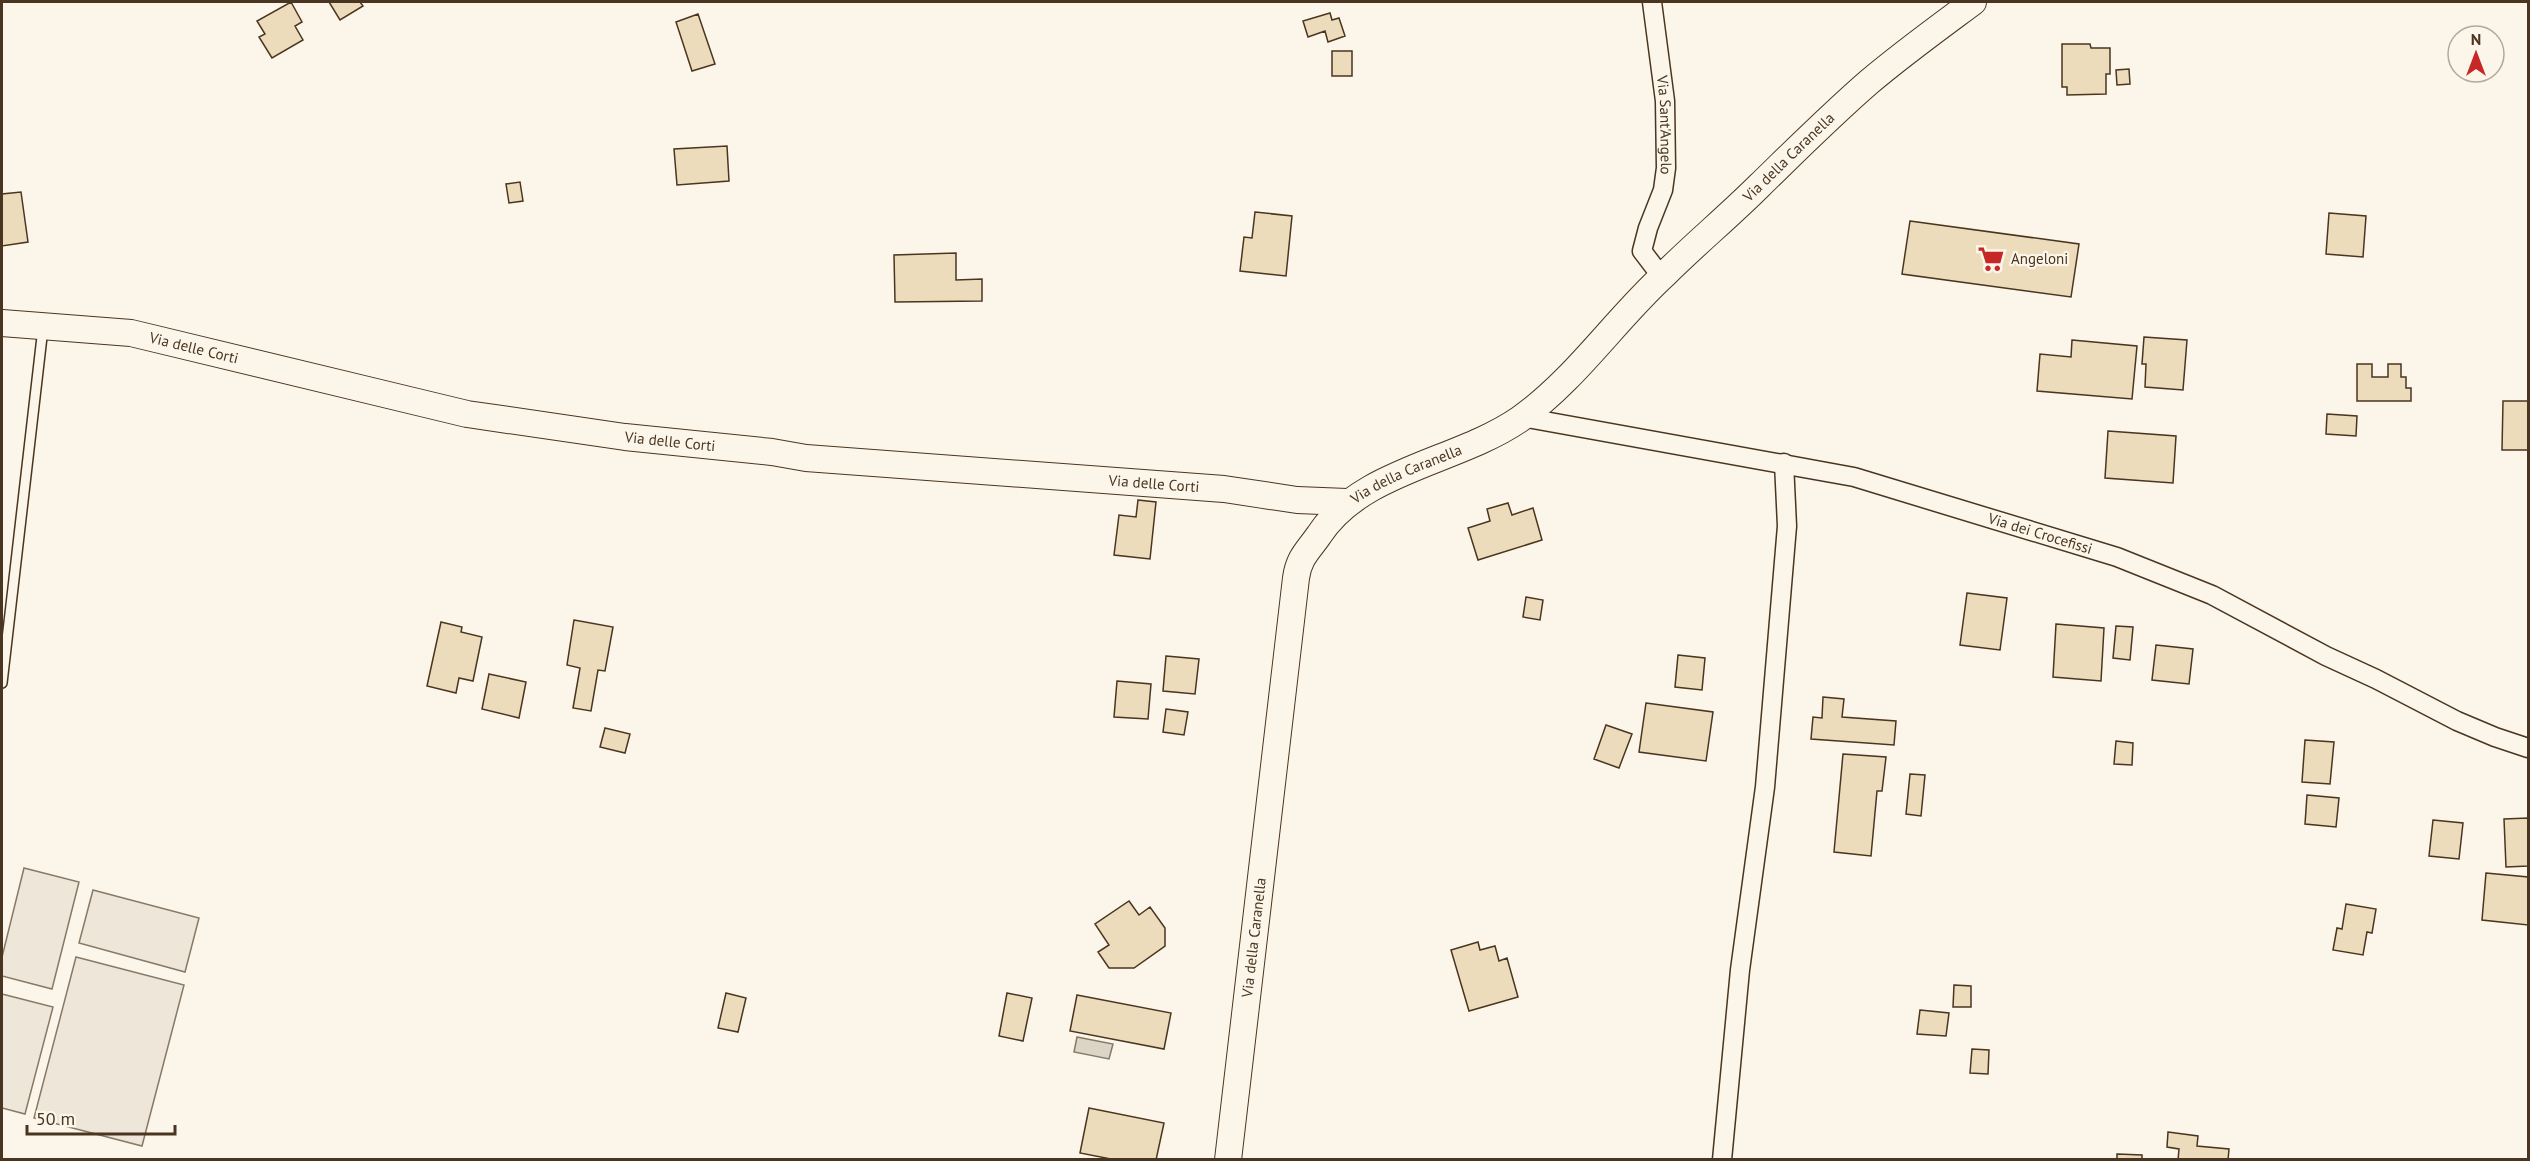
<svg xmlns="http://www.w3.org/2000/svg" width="2530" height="1161" font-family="'PT Sans',sans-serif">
<rect width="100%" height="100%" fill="#fbf6e9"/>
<path fill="#ede6d9" stroke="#887966" stroke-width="1.5" d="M24 868 79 882 52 989 2 976V957Z
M93 890 199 918 185 972 79 943Z
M76 957 184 985 142 1146 34 1118Z
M2 994 53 1007 25 1114 2 1108Z"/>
<path fill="#dcd4c6" stroke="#887966" stroke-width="1.5" d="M1077 1037 1113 1044 1109 1059 1074 1052Z"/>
<path fill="#ecdcbc" stroke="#4a3520" stroke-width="1.5" d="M291 2 302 22 295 26 303 40 272 58 259 37 265 34 257 21Z
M329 2H360L363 6 340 20Z
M1330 13 1332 20 1339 18 1345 36 1328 42 1325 31 1308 37 1303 21Z
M698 14 715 64 692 71 676 22Z
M2062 44H2090L2091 48H2110V74H2106V94L2067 95V87H2062Z
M1332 51H1352V76H1332Z
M2129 69 2130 84 2117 85 2116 70Z
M727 146 729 181 677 185 674 149Z
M520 182 523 201 509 203 506 184Z
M21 192 28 242 2 246V194Z
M1255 212 1292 216 1286 276 1240 271 1244 237 1252 238Z
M2329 213 2366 216 2363 257 2326 254Z
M1910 221 2079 244 2071 297 1902 274Z
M956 253V280L982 279V301L895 302 894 255Z
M2144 337 2187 340 2183 390 2145 387 2146 364H2142Z
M2072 340 2137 346 2132 399 2037 391 2040 354 2071 357Z
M2357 364H2372V377H2388V364H2401V377H2406V388H2411V401H2357Z
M2503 401H2528V450H2502Z
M2327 414 2357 416 2356 436 2326 434Z
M2108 431 2176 436 2173 483 2105 478Z
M1138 500 1156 502 1150 559 1114 555 1119 515 1136 517Z
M1508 503 1512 515 1533 508 1542 540 1478 560 1468 528 1490 521 1487 509Z
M1967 593 2007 598 2000 650 1960 645Z
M1526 597 1543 600 1540 620 1523 617Z
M574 620 613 627 605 671 598 670 591 711 573 708 580 668 567 665Z
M441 622 462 627 461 632 482 637 473 681 459 678 456 693 427 686Z
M2056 624 2104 628 2101 681 2053 677Z
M2116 626 2133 627 2130 660 2113 658Z
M2156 645 2193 649 2189 684 2152 680Z
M1678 655 1705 658 1702 690 1675 687Z
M1166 656 1199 659 1195 694 1163 691Z
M489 674 526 682 519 718 482 709Z
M1117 681 1151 684 1148 719 1114 717Z
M1823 697 1844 699 1842 717 1896 721 1894 745 1811 739 1813 717 1822 718Z
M1646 703 1713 712 1706 761 1639 752Z
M1166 709 1188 712 1184 735 1163 732Z
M1606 725 1632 734 1619 768 1594 759Z
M605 728 630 734 625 753 600 747Z
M2305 740 2334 742 2330 784 2302 782Z
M2116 741 2133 743 2132 765 2114 764Z
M1843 754 1886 757 1882 791H1877L1871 856 1834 852Z
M1910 774 1925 775 1921 816 1906 814Z
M2307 795 2339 798 2336 827 2305 824Z
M2528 818V866L2506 867 2504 819Z
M2433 820 2463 823 2459 859 2429 856Z
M2486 873 2528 877V925L2482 920Z
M1129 901 1139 915 1150 907 1165 928V946L1134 968H1109L1098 952 1109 945 1095 924Z
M2346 904 2376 909 2372 933 2367 932 2363 955 2333 950 2337 928 2342 929Z
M1478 942 1480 950 1495 946 1499 961 1507 958 1518 997 1469 1011 1451 950Z
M1954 985 1971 986V1007H1953Z
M726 993 746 998 738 1032 718 1028Z
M1007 993 1032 998 1023 1041 999 1036Z
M1077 995 1171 1013 1164 1049 1070 1031Z
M1920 1010 1949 1013 1946 1036 1917 1034Z
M1972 1049 1989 1050 1988 1074 1970 1073Z
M1089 1108 1164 1123 1156 1160H1116L1080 1153Z
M2168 1132 2198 1136 2197 1146 2229 1149 2228 1160H2178L2179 1149 2167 1147Z
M2117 1154 2142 1155V1160H2117Z"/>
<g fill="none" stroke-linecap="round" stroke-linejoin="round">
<g stroke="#4a3520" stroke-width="12">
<path id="lane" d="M2 683 43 328"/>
</g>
<g stroke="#4a3520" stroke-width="21">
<g id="street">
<path id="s1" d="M1652 2 1665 101 1666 168 1663 190 1648 228 1642 251 1661 276"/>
<path id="s2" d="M1522 417 1854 477 2117 557 2212 595 2326 656 2376 679 2457 721 2495 737 2528 748"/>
<path d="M1722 1160 1740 970 1765 787 1787 526 1784 463"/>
</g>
</g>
<g stroke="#4a3520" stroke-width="28">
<g id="secondary">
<path id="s3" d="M2 323 131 333 467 414 625 437 772 452 806 458 1224 489 1297 500 1347 502"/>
<path id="s4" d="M1228 1160 1296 578C1299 557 1308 551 1319 535 1361 470 1458 462 1520 419 1576 379 1614 321 1664 275 1695 244 1729 216 1760 185 1796 150 1831 115 1869 82 1902 54 1938 28 1973 2"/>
</g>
</g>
<use href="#lane" stroke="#fbf6e9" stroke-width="9"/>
<use href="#street" stroke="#fbf6e9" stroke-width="18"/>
<use href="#secondary" stroke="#fbf6e9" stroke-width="26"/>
</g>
<defs>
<g id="supermarket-bare" transform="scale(2.07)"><path d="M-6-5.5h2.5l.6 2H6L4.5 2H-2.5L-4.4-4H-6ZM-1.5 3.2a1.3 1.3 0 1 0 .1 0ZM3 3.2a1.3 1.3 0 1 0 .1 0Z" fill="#c62828" stroke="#fbf6e9" stroke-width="2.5" paint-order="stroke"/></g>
</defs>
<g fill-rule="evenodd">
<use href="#supermarket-bare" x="1991" y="259"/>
</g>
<g text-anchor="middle" stroke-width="4.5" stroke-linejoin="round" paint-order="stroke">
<g font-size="15" fill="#4a3520" stroke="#fbf6e9">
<text dy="5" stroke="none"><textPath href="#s1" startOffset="124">Via Sant'Angelo</textPath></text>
<text dy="5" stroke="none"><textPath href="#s4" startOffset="1246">Via della Caranella</textPath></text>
<text dy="5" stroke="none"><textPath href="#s3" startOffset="194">Via delle Corti</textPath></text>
<text dy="5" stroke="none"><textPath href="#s3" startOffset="680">Via delle Corti</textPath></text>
<text dy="5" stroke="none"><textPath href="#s4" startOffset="744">Via della Caranella</textPath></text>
<text dy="5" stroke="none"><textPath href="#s3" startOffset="1166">Via delle Corti</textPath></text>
<text dy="5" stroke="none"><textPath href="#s2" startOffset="532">Via dei Crocefissi</textPath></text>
<text dy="5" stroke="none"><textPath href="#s4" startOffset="224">Via della Caranella</textPath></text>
</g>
<g font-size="15" fill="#4a3520" stroke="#fbf6e9" text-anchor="start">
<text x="2011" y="264">Angeloni</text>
</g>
</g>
<rect width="2530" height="1161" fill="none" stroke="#4a3520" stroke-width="6"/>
<g transform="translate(2476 54)"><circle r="28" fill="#fbf6e9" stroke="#b4a999" stroke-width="1.5"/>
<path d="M0-4.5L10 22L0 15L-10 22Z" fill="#c62828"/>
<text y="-9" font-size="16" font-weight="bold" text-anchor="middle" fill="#4a3520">N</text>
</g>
<path d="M27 1125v9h148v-9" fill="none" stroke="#4a3520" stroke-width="3"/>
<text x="36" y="1125" font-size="18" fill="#4a3520" stroke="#fbf6e9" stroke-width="4.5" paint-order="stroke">50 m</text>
</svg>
